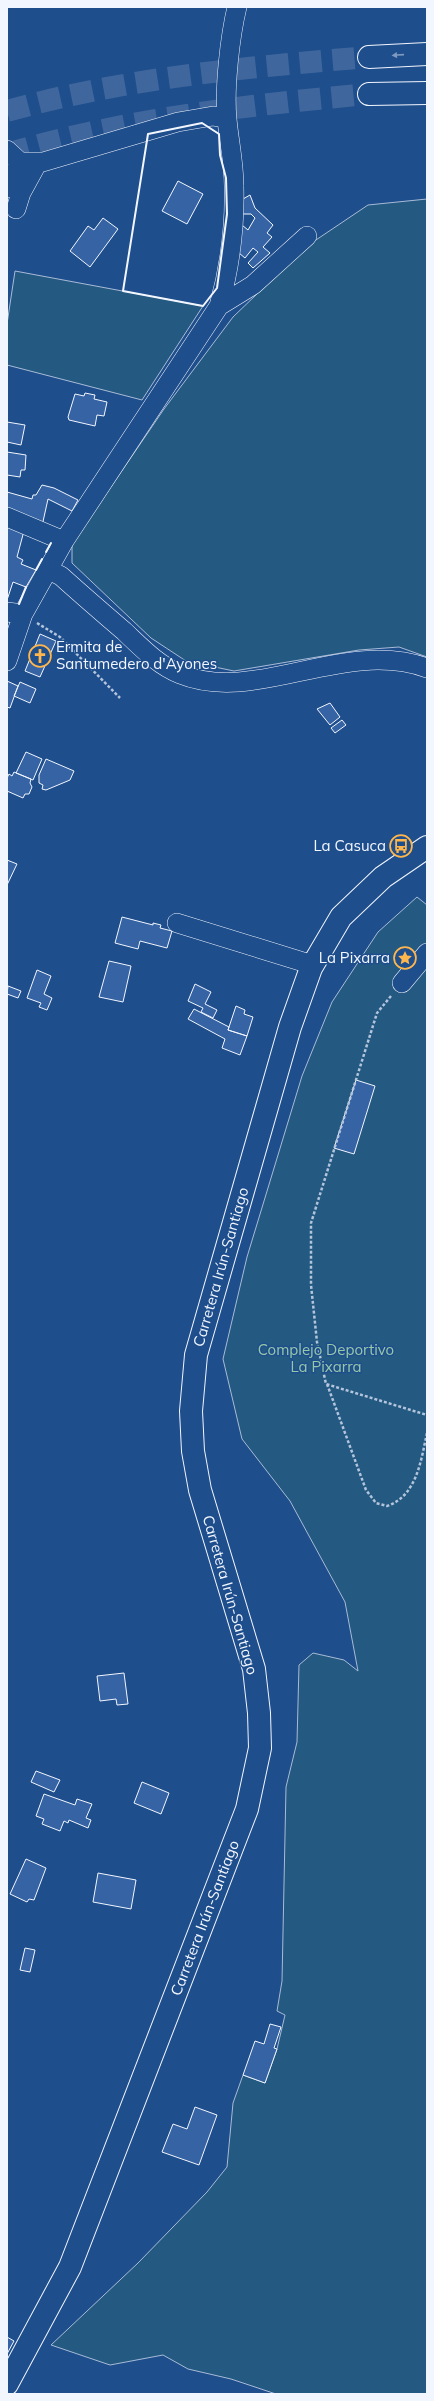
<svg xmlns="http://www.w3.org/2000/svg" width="434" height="2401" font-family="Mulish,sans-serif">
<rect width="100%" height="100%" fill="#1f4e8c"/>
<path fill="#245a82" stroke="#a8bbd7" d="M427 199V657L399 647 359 650 234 671 186 661 151 638 72 563V544L164 409 233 317 307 246 368 205Z
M15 271 203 306 142 400 7 365V324Z
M417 897 427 905V2394H276L231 2379 188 2369 163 2355 110 2365 51 2345 138 2263 207 2192 227 2167 233 2103 243 2075 265 2083 277 2049 285 2015 277 2011 282 1981 286 1787 297 1742 299 1665 313 1653 344 1660 358 1671 345 1602 290 1501 242 1439 223 1359 247 1257 302 1076 332 1002 378 932Z"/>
<path fill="#3563a3" stroke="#f2f6ff" d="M178 181 203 194 187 224 162 211Z
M250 195 255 208 273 225 267 233 272 237 263 247 270 253 253 268 248 263 258 252 253 248 245 258 239 253 242 225 248 230 255 218 251 214H242L243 199Z
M103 218 118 229 90 267 70 251 88 226 94 230Z
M85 393 95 395 94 399 107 402 104 416 97 415 95 426 69 420 68 417 75 394 84 396Z
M7 422 25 425 21 445 7 442Z
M7 452 26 455 25 470H21L20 477 7 475Z
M42 485 54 488 78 500 72 511 48 499 42 526 7 513V492L32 499 33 495H36Z
M7 523 25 527 17 557 23 560 21 564 36 570 26 587 13 582 7 600Z
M40 634 56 641 40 677 25 671Z
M7 681 18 686 10 708 7 707Z
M20 682 36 689 30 703 14 696Z
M330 703 340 717 330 725 317 709Z
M342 720 346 725 335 733 331 728Z
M26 752 42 759 33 780 16 773Z
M46 759 74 771 70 780 46 790 42 789 43 785 39 783V775Z
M14 772 31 779 30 783 32 787 29 794H25L23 798 7 791V778L9 774 12 776Z
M7 860 17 864 7 885Z
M122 917 153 925V923L161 925 160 928 172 931 167 948 140 941 138 949 115 943Z
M109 961 131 966 123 1002 99 997Z
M37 970 51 976 44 994 52 998 47 1010 39 1007 41 1003 27 998Z
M195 984 211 992 205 1004 217 1010 213 1018 201 1012 203 1008 188 1001Z
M8 986 21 991 18 998 7 994Z
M236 1006 245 1010 244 1014 253 1017 247 1036 228 1030Z
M194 1009 229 1027 228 1030 247 1036 240 1055 222 1048 225 1039 188 1019Z
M356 1080 375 1086 354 1154 334 1148Z
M124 1673 128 1704 117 1705 116 1699 100 1701 97 1676Z
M36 1771 60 1780 54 1792 31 1782Z
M142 1782 169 1793 161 1814 134 1803Z
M44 1794 75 1805 77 1799 92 1804 86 1818 91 1820 88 1828 69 1820 68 1823 64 1821 60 1831 42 1824 44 1819 36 1816Z
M26 1859 46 1868 34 1900 29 1899 27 1902 10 1894Z
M98 1873 136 1880 131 1909 93 1902Z
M25 1948 35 1950 30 1972 20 1970Z
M270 2024 281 2027 274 2048 277 2049 265 2083 243 2075 255 2041 264 2044Z
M195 2107 217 2115 199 2165 162 2152 173 2124 187 2129Z
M7 2337 14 2341 7 2354Z"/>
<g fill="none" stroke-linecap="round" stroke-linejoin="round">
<path stroke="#3f679d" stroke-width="22" stroke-dasharray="22 11" stroke-linecap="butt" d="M7 111C125 78 247 67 369 57
M7 154C125 119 247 105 369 94"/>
<g stroke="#f2f6ff" stroke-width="20">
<path id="minor" d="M7 150 20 162H43L178 122 213 116 227 118
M7 188 20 162
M16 209 21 193 38 162
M219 306 253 285 307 236
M7 517 64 541
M49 570 61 576C82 595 103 613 125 632 142 648 158 665 180 674 256 705 343 638 427 668
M7 612 23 614
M7 661 23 614 64 541 219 306C230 267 235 226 234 186 234 163 229 141 227 119 224 89 230 36 237 7
M177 923 313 965
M402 983 427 953"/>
</g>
<g stroke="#f2f6ff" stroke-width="24">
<path id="highway" d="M369 57 427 54
M369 94 427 93
M7 2384 70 2267 247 1809 260 1748 259 1713 254 1669 200 1490 193 1451 191 1411 196 1355 290 1027 311 968 341 917 383 877 427 847"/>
</g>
<path stroke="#b3c4dc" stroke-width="2.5" stroke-dasharray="3 2" stroke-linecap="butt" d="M37 623 60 637 120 698
M391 996 377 1013 311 1223V1285L317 1342 326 1384 427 1415
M327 1384 366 1490 376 1503 387 1506C417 1496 421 1460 427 1433"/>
<use href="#minor" stroke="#1f4e8c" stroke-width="19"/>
<use href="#highway" stroke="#1f4e8c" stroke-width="22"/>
<path stroke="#f2f6ff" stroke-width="2" d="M202 123 219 134 220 155 226 178 227 214 217 288 203 306 123 291 148 134Z
M46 552 51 543
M36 570 42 559
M19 604 26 587"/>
</g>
<defs><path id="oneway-solid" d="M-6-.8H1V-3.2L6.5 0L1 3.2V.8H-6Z"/></defs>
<use fill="#7e9ac0" href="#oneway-solid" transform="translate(398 55) rotate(176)"/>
<defs>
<g id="church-ring" transform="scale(1.15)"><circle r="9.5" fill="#1f4e8c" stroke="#ffb74d" stroke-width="1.5"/><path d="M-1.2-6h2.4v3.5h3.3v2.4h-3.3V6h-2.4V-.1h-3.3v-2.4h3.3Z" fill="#ffb74d"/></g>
<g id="bus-ring" transform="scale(1.15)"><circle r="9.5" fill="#1f4e8c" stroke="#ffb74d" stroke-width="1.5"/><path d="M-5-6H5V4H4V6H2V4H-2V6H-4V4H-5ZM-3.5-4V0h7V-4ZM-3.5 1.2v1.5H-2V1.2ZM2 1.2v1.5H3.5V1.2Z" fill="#ffb74d"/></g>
<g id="sight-ring" transform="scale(1.15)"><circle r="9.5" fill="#1f4e8c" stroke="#ffb74d" stroke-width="1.5"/><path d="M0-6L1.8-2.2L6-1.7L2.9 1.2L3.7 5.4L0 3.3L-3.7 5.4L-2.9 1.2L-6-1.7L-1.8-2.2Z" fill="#ffb74d"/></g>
</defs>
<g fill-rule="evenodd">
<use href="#church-ring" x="40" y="656"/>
<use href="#bus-ring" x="401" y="846"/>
<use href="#sight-ring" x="405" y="958"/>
</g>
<g text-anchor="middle" stroke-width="3" stroke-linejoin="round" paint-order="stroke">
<g font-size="15" fill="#f2f6ff" stroke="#1f4e8c" text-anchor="end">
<text x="56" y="652" text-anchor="start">Ermita de<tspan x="56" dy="17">Santumedero d'Ayones</tspan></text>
<text x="386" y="851">La Casuca</text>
<text x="390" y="963">La Pixarra</text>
</g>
<g font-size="15" fill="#f2f6ff" stroke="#1f4e8c">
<text transform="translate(221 1267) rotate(-74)" y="5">Carretera Irún-Santiago</text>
<text transform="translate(230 1595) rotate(74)" y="5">Carretera Irún-Santiago</text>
<text transform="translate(205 1918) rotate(-69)" y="5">Carretera Irún-Santiago</text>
</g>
<g font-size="15" fill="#97c8a6" stroke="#1f4e8c">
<text x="326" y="1355">Complejo Deportivo<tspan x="326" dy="17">La Pixarra</tspan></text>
</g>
</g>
<rect width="434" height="2401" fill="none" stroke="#f2f6ff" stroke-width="16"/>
</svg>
